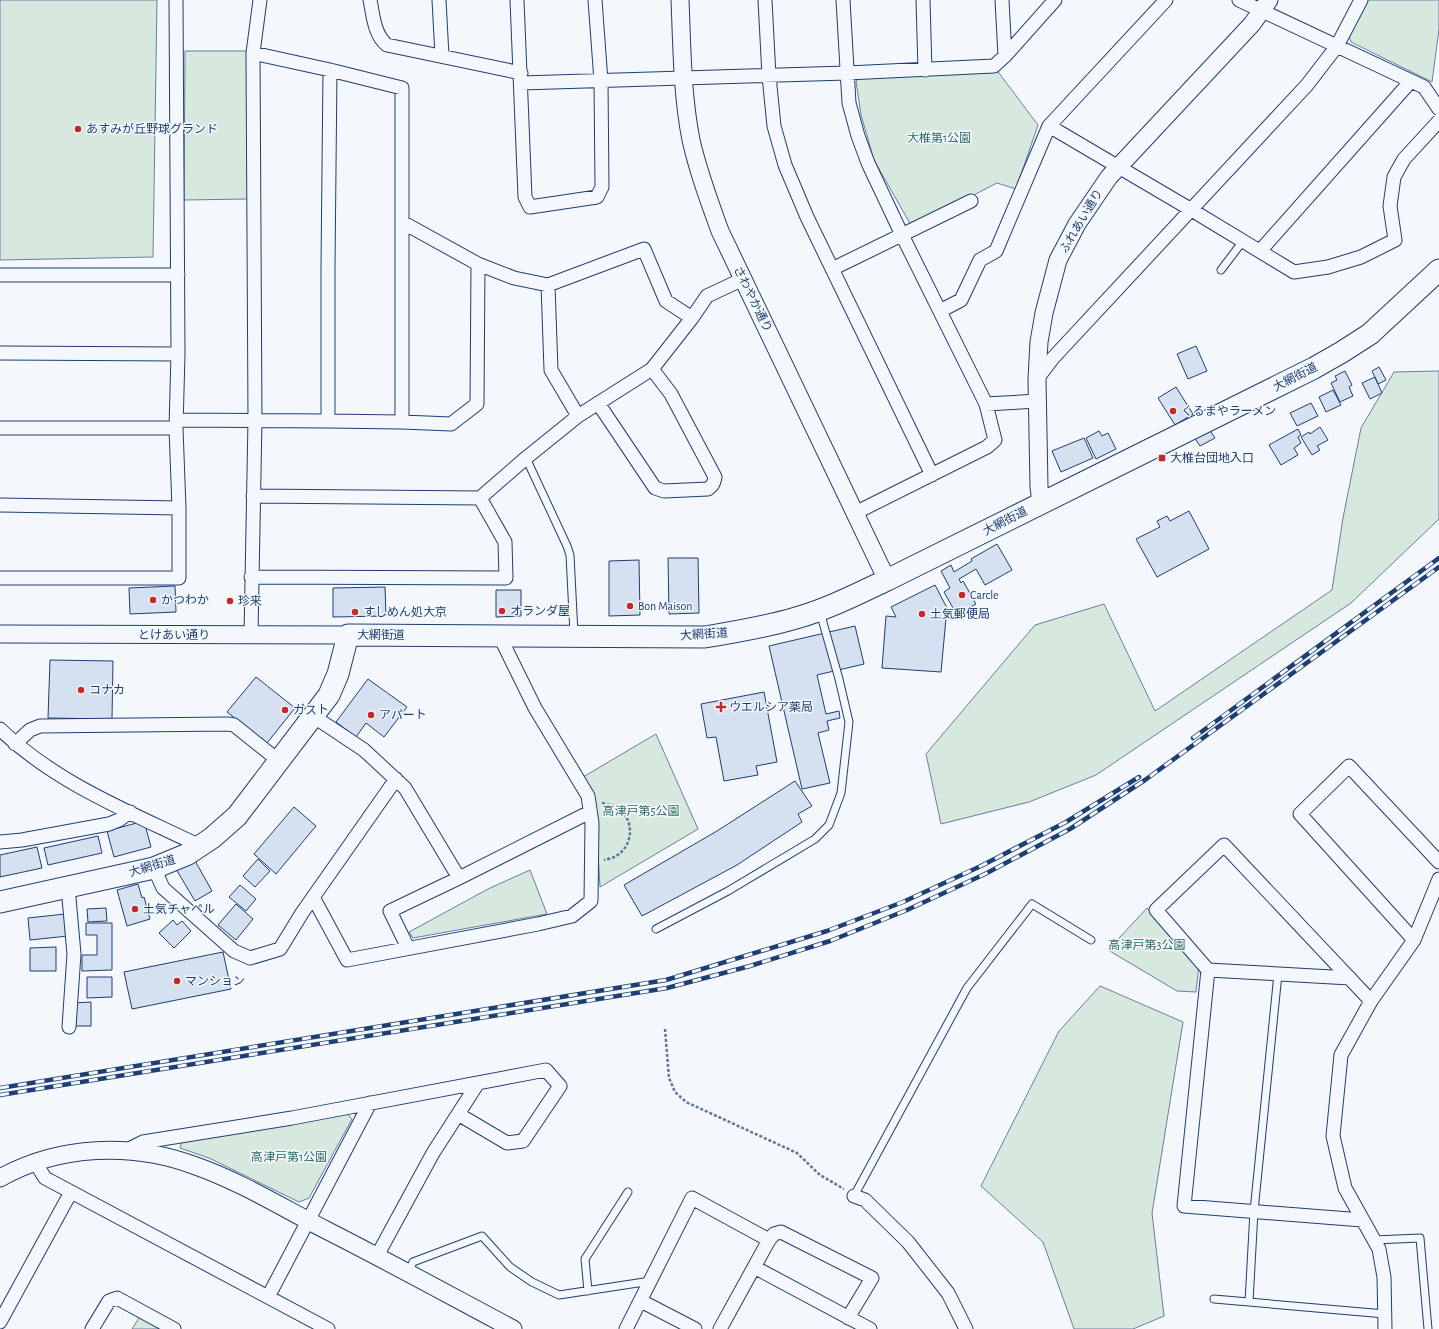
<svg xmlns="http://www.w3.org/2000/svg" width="1439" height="1329" font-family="'Alegreya Sans','Noto Sans JP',sans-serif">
<rect width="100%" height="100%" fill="#f4f7fb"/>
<path fill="#d7e8df" stroke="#687fa3" d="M0 0H157L153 257 0 260Z
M1368 0H1439V29L1432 82 1351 42 1349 36Z
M185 51H248V199L184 200Z
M996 69 1038 125 1016 189 997 183 912 227 874 160 861 115 856 81 861 77Z
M1439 371V519L1351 603 1096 775 1029 802 941 824 926 754 1035 625 1104 604 1155 711 1332 590 1343 518 1361 428 1394 372Z
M656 734 698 829 600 887 595 800 583 777Z
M530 870 547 914 413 938 409 932 488 889Z
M1147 908 1199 964 1196 992 1177 991 1108 950Z
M1100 986 1183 1022 1152 1213 1164 1316 1133 1329H1074L1043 1242 981 1186 1059 1031Z
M344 1110 352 1119 309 1198 299 1202 209 1158 180 1148 183 1137Z
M141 1315 164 1329H132Z"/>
<path fill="#d5e0f0" stroke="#1d3f73" d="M1196 346 1207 371 1188 379 1177 354Z
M1379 367 1386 380 1378 384 1372 371Z
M1345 371 1352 385 1349 387 1353 396 1340 402 1331 383 1337 380 1335 376Z
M1375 377 1382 393 1370 399 1362 383Z
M1176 387 1193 414 1175 425 1158 398Z
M1333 390 1341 405 1326 412 1319 397Z
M1311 403 1318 416 1297 426 1290 413Z
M1320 427 1328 440 1317 446 1320 450 1312 455 1301 437 1309 432 1310 434Z
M1209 429 1215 438 1200 446 1194 437Z
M1298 429 1301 435 1298 437 1301 443 1294 448 1298 455 1281 465 1269 445Z
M1099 431 1102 436 1108 433 1116 449 1096 459 1086 438Z
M1084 438 1093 458 1061 472 1052 451Z
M1189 511 1209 549 1157 577 1136 539 1160 527 1157 521 1167 516 1170 521Z
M997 544 1012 570 985 585 976 569 959 579 961 583 963 581 976 604 957 615 944 592 950 588 941 571 951 565 954 572 972 561 971 559Z
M668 558H698L699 613 669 614Z
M639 560 640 615 609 616V561Z
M935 585 947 608 941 672 882 668 886 616 896 617 891 607Z
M175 586 176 612 130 614 129 588Z
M385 587 386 616 333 617V588Z
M496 590H521V616L496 617Z
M855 626 864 664 817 675 826 714 839 711 840 718 827 721 829 730 818 733 830 783 802 789 769 646Z
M50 660 113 661 112 719 48 718Z
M256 677 295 708 267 743 227 712Z
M368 679 407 707 384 737 366 723 356 737 336 722Z
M764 692 777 762 756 766 758 775 724 781 716 737 707 738 701 704Z
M795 781 812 806 798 814 802 822 737 865 642 916 624 885 717 831Z
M294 807 316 826 276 874 254 854Z
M144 821 151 847 114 857 107 831Z
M98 836 102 853 48 865 44 848Z
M37 847 42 868 0 877V855Z
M194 859 212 891 195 901 176 869Z
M258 859 270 871 255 887 243 876Z
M138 884 142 898 144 897 150 919 127 926 117 890Z
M240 885 256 899 246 911 229 897Z
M236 904 253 919 236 940 218 925Z
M106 908 107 921 88 922 87 909Z
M65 914 68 936 30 940 28 918Z
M173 920 177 925 182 921 191 931 174 948 159 933Z
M86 923H112V970L82 971V955H97V935H86Z
M56 947V971H30V948Z
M223 952 231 989 132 1009 124 972Z
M87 977H112V997L87 998Z
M91 1002V1026H73V1003Z"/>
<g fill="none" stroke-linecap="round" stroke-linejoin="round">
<g stroke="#1d3f73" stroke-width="9">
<path id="service" d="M1221 270 1243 241
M526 458 567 546 570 555 574 634
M656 929 728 891 815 839 829 825 841 793 849 722 839 679 820 612
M854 1196 967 988 1032 904 1091 940
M1374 1240 1420 1238 1428 1329
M408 1273 413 1262 482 1236 510 1267 532 1282 559 1295 651 1281
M588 1291 585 1259 628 1192
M1214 1299 1385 1314
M1249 1302 1254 1211 1278 974"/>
</g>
<g stroke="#1d3f73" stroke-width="15">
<path id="minor" d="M370 0C373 14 374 35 387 45L521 73
M439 0 442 56
M517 0 525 197 530 207 597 197 602 187 601 81 595 0
M765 0 769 76 774 126 785 165 807 217 932 475
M843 0 849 103 858 136 868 163 902 235 986 404 1038 401
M923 0 925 70
M1002 0 1005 56
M1239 0 1424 87 1439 109
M253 53 330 70 402 88V222L478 264 514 278 548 285 644 249 666 301 692 318 707 296 743 279
M330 70 328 267V421L402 422V222
M521 83 847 73 994 66 1005 56 1055 0
M1049 126 1190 209 1294 272 1328 267 1361 257 1395 240 1390 206 1394 177 1404 159 1439 121
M1260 251 1411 81
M832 269 971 201
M0 275H178
M548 285 551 370 578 416
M940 311 961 300 980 260 996 251 1049 126 1166 0
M0 353 178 354
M1037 379 1053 358 1307 85 1337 46 1361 0
M598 403 655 488 664 491 708 489C713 485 714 483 715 477L671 394 652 369
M177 420 328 421
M402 422 451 424 477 404 478 264
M0 428H176
M253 496 480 498 526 458 578 416 652 369 692 318
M0 505 179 508
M855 513 987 447 995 440 986 404
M251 577 506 578 505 542 480 498
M0 578H179V508L176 428 178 354 176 0
M251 635 255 420 253 53 260 0
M313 716 364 750 405 788 459 878
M0 729C55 783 132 813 200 846
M15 744 30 730 40 726 228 724 234 725 279 761
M0 842 22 840 109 824 119 820 130 812
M154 868 163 888 234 951 250 958 280 949 302 913 396 779
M68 887 74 954 69 1027
M313 897 347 960 538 924 572 916 591 901 592 823 588 796 535 708 499 635
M1414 940 1300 814 1349 766 1439 862
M408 948 390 911 459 878 590 812
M1208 970 1184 1206 1362 1220
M1350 978 1208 970 1156 910 1224 845 1371 1001
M125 1151 143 1142 292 1118 546 1070 560 1086 523 1141 507 1143 458 1114
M35 1162 45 1178 328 1329
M854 1196 865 1200 908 1242 948 1293 966 1329
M769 1240 774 1234 781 1232 872 1278 848 1318
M377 1256 433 1153 478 1083
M754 1267 870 1329
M268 1297 370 1103
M641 1301 695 1329
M0 1322 71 1192
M92 1329 109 1301 117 1298 174 1329
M626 1329 692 1198 769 1240 720 1329
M1385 1329 1384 1277 1379 1249 1345 1188 1333 1136 1341 1055 1371 1001 1414 940 1439 879"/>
</g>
<g stroke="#1d3f73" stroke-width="19">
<path id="tertiary" d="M680 0C682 47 682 94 691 140 698 171 709 201 720 231L887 580
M1041 503 1039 487 1037 379 1039 342 1044 313 1058 260 1077 224 1109 177 1252 24 1269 0
M0 634 348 635
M0 1178C59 1145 132 1142 196 1166 241 1182 283 1208 326 1230 389 1262 451 1296 513 1329"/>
</g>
<g stroke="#1d3f73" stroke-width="23">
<path id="primary" d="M0 902 154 868 188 854 212 838 237 816 329 695 338 674 348 635 705 637C736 632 766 627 796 618 828 609 857 594 887 580L1314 368 1342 352 1370 334 1439 270"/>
</g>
<path stroke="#5e769c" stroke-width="2.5" stroke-dasharray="3 2" stroke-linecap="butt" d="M602 803C606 804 611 804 614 806 635 816 635 845 616 856 613 858 608 859 604 860
M665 1029 669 1078 675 1092 686 1102 797 1153 820 1175 844 1189"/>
<use href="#service" stroke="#f4f7fb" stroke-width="7"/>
<use href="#minor" stroke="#f4f7fb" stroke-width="13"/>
<use href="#tertiary" stroke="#f4f7fb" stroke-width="17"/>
<use href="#primary" stroke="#f4f7fb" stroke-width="21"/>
<g stroke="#1d3f73" stroke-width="4.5">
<path id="rail" d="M1193 738 1439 558
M0 1088 666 980 827 931 903 902 981 866 1066 822 1139 777
M0 1095 667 988 750 966 830 941 907 910 985 874 1070 829 1145 780 1439 567"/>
</g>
<use href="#rail" stroke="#f4f7fb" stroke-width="3" stroke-dasharray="9" stroke-linecap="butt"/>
</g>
<g fill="#c62828" stroke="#f4f7fb" stroke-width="1.5">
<circle cx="78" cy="129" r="4"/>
<circle cx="1173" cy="411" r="4"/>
<rect x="1158" y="454" width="8" height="8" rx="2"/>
<circle cx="962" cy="595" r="4"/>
<circle cx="153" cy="600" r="4"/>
<circle cx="230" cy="601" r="4"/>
<circle cx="630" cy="606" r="4"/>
<circle cx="502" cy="611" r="4"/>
<circle cx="355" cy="612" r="4"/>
<circle cx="922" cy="614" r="4"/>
<circle cx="81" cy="690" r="4"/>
<path d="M719 701h4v4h4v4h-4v4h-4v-4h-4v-4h4z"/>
<circle cx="285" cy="710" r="4"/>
<circle cx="371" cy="715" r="4"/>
<circle cx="135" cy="909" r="4"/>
<circle cx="177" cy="981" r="4"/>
</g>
<g text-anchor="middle" stroke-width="3" stroke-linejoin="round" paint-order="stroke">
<g font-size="12" fill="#1d3f73" stroke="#f4f7fb" text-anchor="start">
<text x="86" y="133">あすみが丘野球グランド</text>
<text x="1181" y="415">くるまやラーメン</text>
<text x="1170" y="462">大椎台団地入口</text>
<text x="970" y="599">Carcle</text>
<text x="161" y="604">かつわか</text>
<text x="238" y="605">珍来</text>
<text x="638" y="610">Bon Maison</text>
<text x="510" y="615">オランダ屋</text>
<text x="363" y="616">すしめん処大京</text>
<text x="930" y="618">土気郵便局</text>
<text x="89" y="694">コナカ</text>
<text x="729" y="711">ウエルシア薬局</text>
<text x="293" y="714">ガスト</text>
<text x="379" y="719">アパート</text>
<text x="143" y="913">土気チャペル</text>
<text x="185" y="985">マンション</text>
</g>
<g font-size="12" fill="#2c6c60" stroke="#f4f7fb">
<text x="939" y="142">大椎第1公園</text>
<text x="641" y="815">高津戸第5公園</text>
<text x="1147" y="949">高津戸第3公園</text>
<text x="289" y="1161">高津戸第1公園</text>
</g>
<g font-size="12" fill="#1d3f73" stroke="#f4f7fb">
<text transform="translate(1081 221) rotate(-59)" y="4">ふれあい通り</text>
<text transform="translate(753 299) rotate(64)" y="4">さわやか通り</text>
<text transform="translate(1295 377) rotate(-27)" y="4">大網街道</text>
<text transform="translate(1005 521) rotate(-27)" y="4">大網街道</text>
<text transform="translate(704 634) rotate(-4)" y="4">大網街道</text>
<text x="174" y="639">とけあい通り</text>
<text x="381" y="639">大網街道</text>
<text transform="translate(152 866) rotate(-17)" y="4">大網街道</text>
</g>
</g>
</svg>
